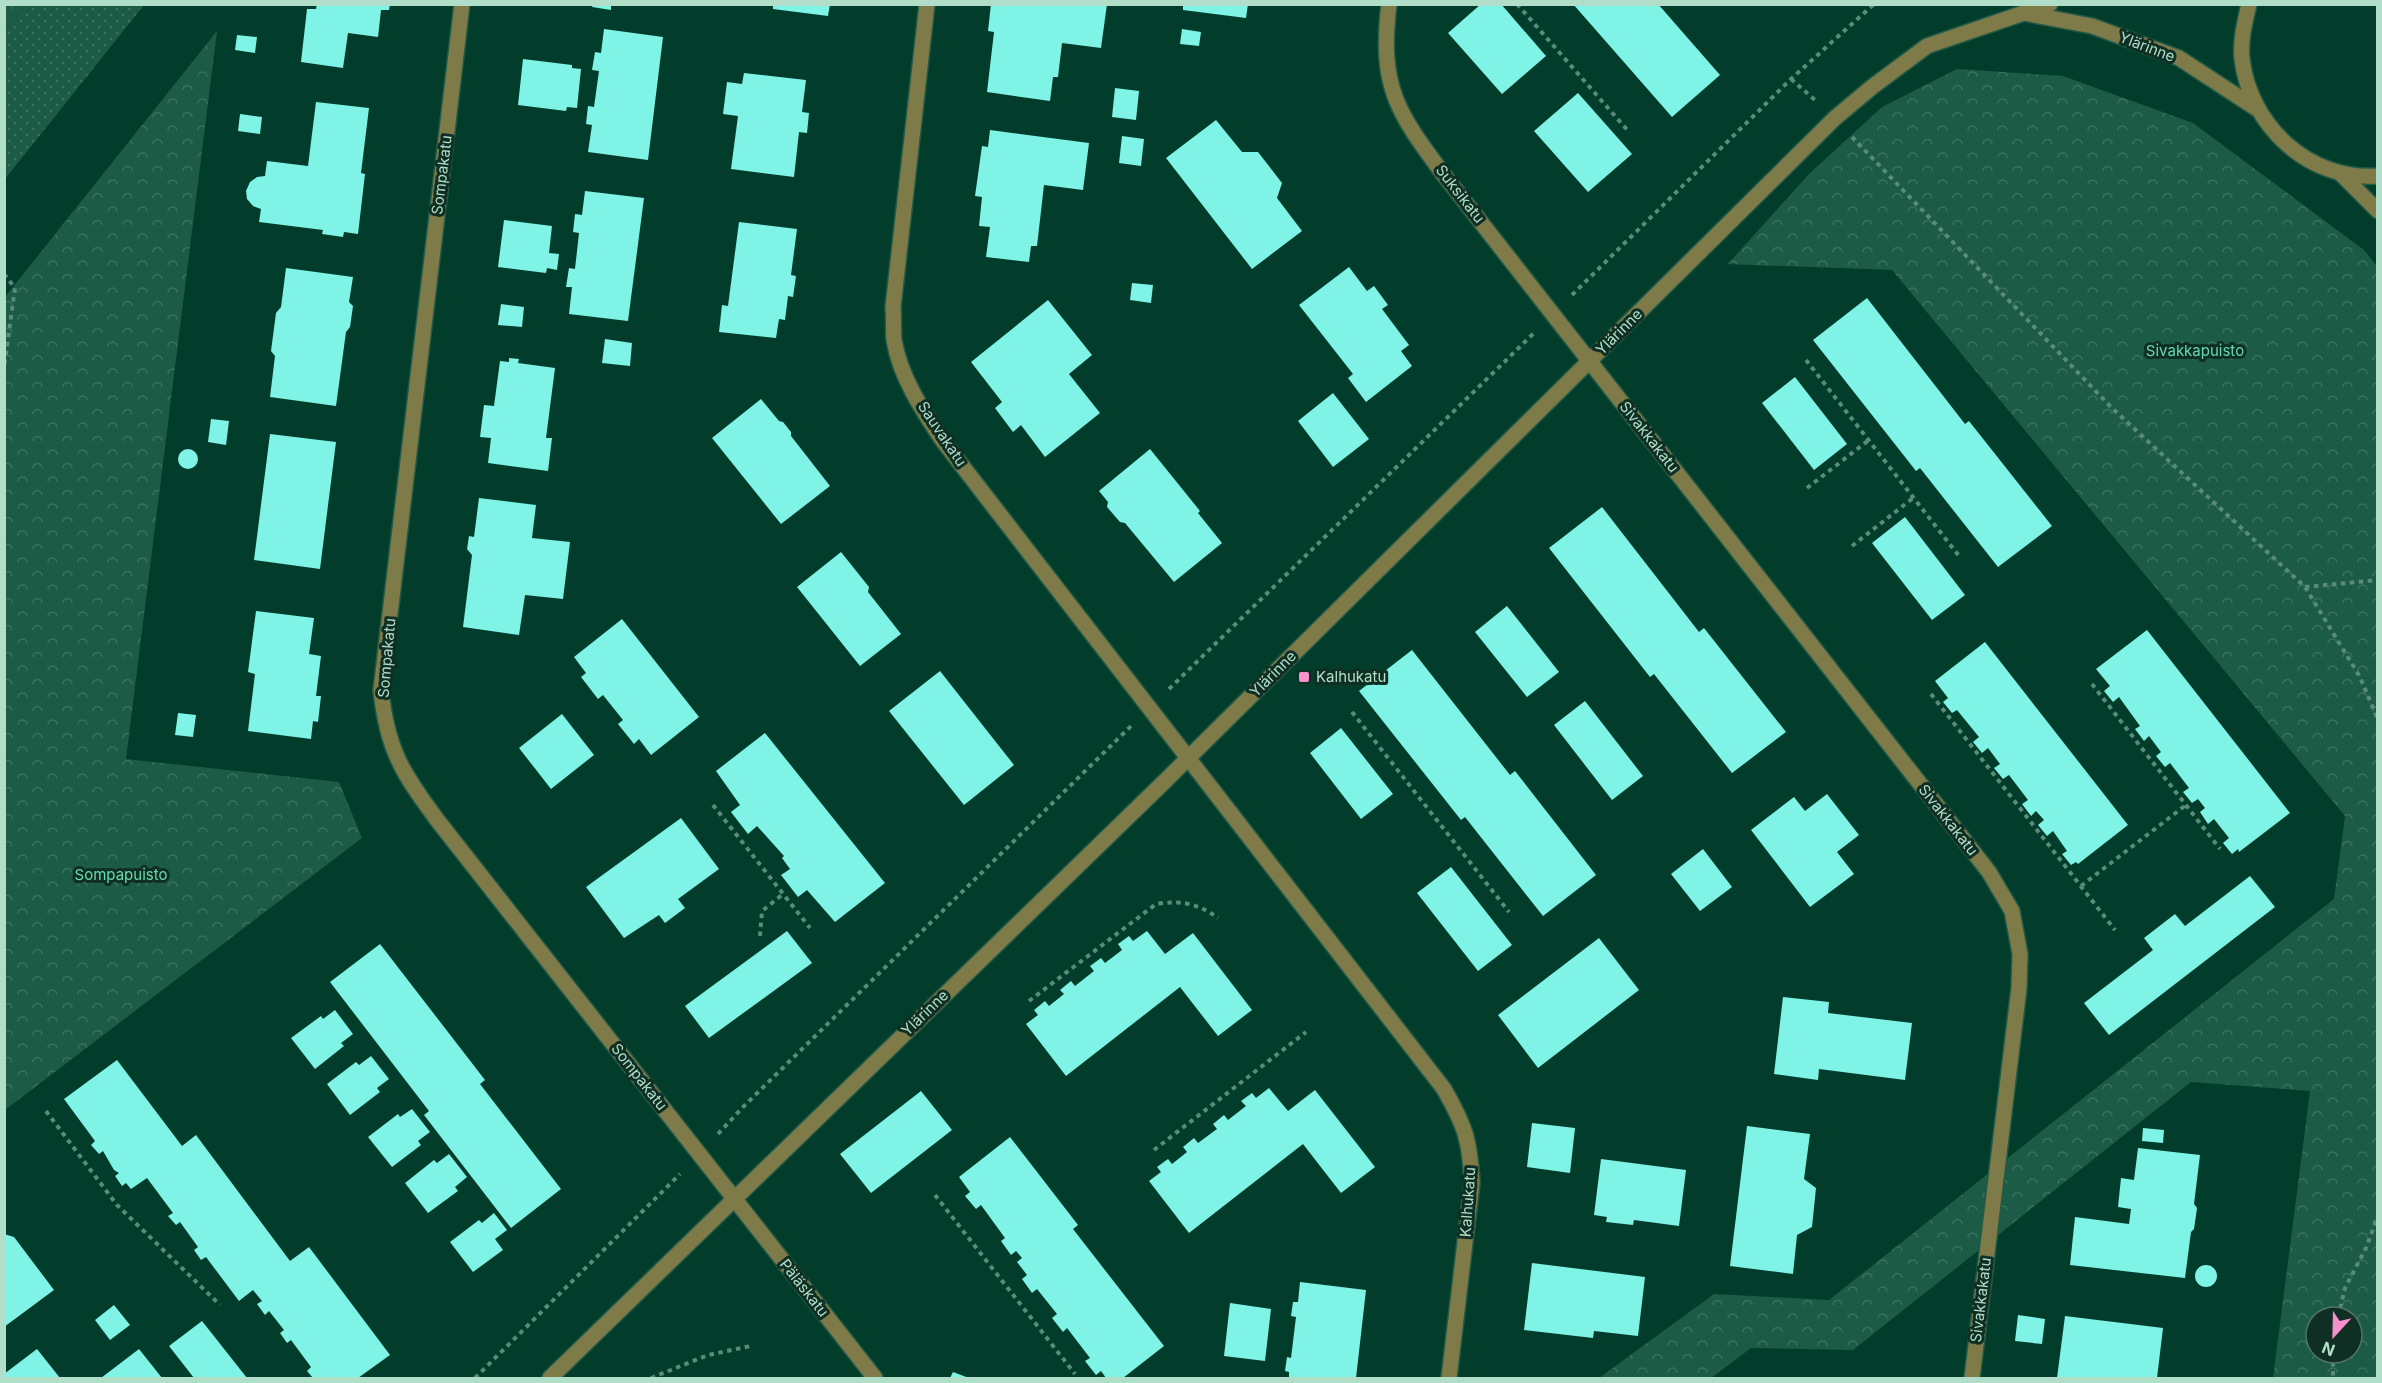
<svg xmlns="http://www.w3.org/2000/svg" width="2382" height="1383" font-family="Inter,sans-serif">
<defs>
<pattern id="grass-dots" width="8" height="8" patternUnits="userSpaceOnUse" patternTransform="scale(1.5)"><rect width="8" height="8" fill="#1c5b45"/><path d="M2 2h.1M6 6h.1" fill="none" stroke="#3b725e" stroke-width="1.8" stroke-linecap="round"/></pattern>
<pattern id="forest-crowns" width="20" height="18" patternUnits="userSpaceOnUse" patternTransform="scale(1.5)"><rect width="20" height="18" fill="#1c5b45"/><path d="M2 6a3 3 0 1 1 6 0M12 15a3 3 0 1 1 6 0" fill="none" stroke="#3b725e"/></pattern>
</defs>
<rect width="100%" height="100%" fill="#023d2b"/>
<path fill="url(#grass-dots)" d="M26 5H144L5 179V32Z"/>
<path fill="url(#forest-crowns)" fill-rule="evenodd" d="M5 4 26 5 5 32 4 5Z
M217 31 126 759 339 782 362 838 5 1110V297Z
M1957 69 2063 76 2193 123 2364 250 2377 266V1378H2273L2310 1091 2191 1082 1853 1350 1751 1348 1711 1378H1599L1714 1294 1829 1300 2334 899 2345 816 1892 270 1728 264 1809 174 1882 107ZM2316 1317H2352V1353H2316Z"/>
<path fill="#7ef3e6" d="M317 4H390L389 10H381L378 37 348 33 343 68 301 62 307 9H316Z
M593 4H611V10L592 7Z
M773 4H830L828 16 773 9Z
M991 4H1107L1101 48 1062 43 1058 77H1053L1050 101 987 92 994 32 988 31Z
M1183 4H1248L1246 18 1183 10Z
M1481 4H1501L1546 56 1502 94 1448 33Z
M1573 4H1658L1720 75 1672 117Z
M604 29 663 37 648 160 588 152 592 125 586 124 588 106 594 107 599 71 592 70 595 52 601 53Z
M1182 29 1201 32 1199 46 1180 44Z
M237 35 257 37 255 53 235 50Z
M523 59 572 65V68L581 69 577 108 567 107 566 111 518 105Z
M744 73 806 80 802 112 809 113 807 133 799 132 794 177 731 169 738 116 723 114 727 82 742 84Z
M1115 88 1139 91 1136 120 1112 117Z
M1578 93 1632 154 1588 192 1534 131Z
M316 102 369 108 361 173 365 174 358 234 344 232 343 237 322 234 323 230 259 222 261 209 253 206 247 199 246 191 250 182 257 177 265 176 267 161 308 166Z
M240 114 262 117 260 134 238 131Z
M1216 120 1242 152H1258L1282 183 1277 198 1302 231 1252 269 1166 158Z
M990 130 1089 143 1083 190 1044 185 1037 246H1031L1029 262 986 257 990 227 979 226 982 197 975 196 982 146 988 147Z
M1122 136 1144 139 1141 166 1119 163Z
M585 191 644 198 628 321 569 314 572 287H566L569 268 575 269 579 233 573 232 575 214 582 215Z
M504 220 552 226 549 253 559 254 557 270 547 268 546 273 498 267Z
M739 222 797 229 791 275 796 276 793 297 788 296 785 320 779 319 776 338 719 332 722 305 728 306Z
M1349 267 1367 291 1374 286 1388 305 1382 309 1409 345 1401 351 1412 366 1366 402 1348 378 1353 374 1299 305Z
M286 268 353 277 349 302 353 306 350 327 346 332 336 406 270 397 275 356 271 351 276 313 281 307Z
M1132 283 1153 285 1151 303 1130 300Z
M1867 298 1965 424 1969 421 2052 526 1998 567 1920 468 1916 471 1813 340Z
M1048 300 1092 355 1069 374 1100 413 1045 457 1021 425 1013 432 995 408 1002 402 971 362Z
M501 304 524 307 522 327 498 325Z
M605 339 632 343 630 366 602 363Z
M509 358 519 359 518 363 555 368 546 438H552L548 471 488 463 491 438 480 437 484 405 494 406 500 361 509 362Z
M1795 377 1847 444 1814 470 1762 403Z
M1333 393 1369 439 1333 467 1298 421Z
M761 399 779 421 783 422 791 432V436L830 486 781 524 712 438Z
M211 419 229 421 226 445 208 442Z
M270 434 336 442 320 569 254 560Z
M178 459a10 10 0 1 1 20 0a10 10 0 1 1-20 0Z
M1150 449 1200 511 1198 513 1222 543 1174 582 1125 523 1120 522 1107 507 1108 502 1099 491Z
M479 498 536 505 532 538 570 542 563 599 525 595 519 635 463 627 472 555 467 549 469 536 474 537Z
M1602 507 1699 632 1704 628 1786 732 1732 773 1654 674 1650 677 1549 548Z
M1905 517 1965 595 1932 620 1872 543Z
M841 552 869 587 868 592 901 634 860 666 797 587Z
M1507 606 1559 672 1527 697 1475 632Z
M256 611 314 618 309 654 321 656 316 696H321L318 722 313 721 311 739 248 731 255 674 248 672Z
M622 619 699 717 651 755 639 739 634 744 618 724 623 720 603 695 598 699 581 677 586 673 574 657Z
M2147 630 2290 813 2239 852 2238 849 2232 854 2223 843 2229 838 2214 819 2208 824 2200 812 2205 808 2198 799 2192 803 2183 792 2189 788 2170 763 2165 767 2156 756 2161 752 2149 736 2144 741 2135 729 2140 726 2119 697 2113 702 2104 691 2110 686 2096 669Z
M1985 642 2128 825 2078 864 2076 862 2071 865 2062 854 2067 851 2053 831 2047 836 2038 825 2044 820 2036 811 2031 816 2022 804 2028 800 2009 775 2003 779 1994 768 2000 764 1988 748 1982 753 1973 742 1979 737 1957 710 1952 713 1943 702 1948 698 1935 681Z
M1412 650 1510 775 1515 771 1596 875 1543 916 1465 817 1461 820 1359 691Z
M940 671 1014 765 964 805 889 711Z
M1585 701 1643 776 1612 800 1554 725Z
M178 713 196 715 193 737 175 735Z
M562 714 594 755 551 789 519 748Z
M1341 728 1393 794 1361 819 1310 753Z
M765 733 885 883 835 922 807 890 798 897 781 875 790 869 782 858 784 856 757 826 748 834 731 812 740 805 716 771Z
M1827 794 1859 835 1837 852 1854 874 1810 907 1751 830 1794 797 1805 811Z
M681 818 719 869 678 899 685 908 665 923 659 915 624 938 586 887Z
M1703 849 1732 887 1700 911 1671 874Z
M1451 867 1512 945 1478 971 1417 893Z
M2250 876 2275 907 2109 1035 2084 1003 2153 950 2144 938 2175 914 2185 926Z
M787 931 812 963 709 1038 685 1006Z
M1147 931 1165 954 1193 933 1252 1010 1218 1036 1180 987 1066 1076 1026 1024 1038 1015 1034 1010 1045 1001 1049 1006 1064 994 1060 990 1071 981 1075 986 1094 971 1090 966 1101 958 1105 963 1122 950 1118 944 1129 936 1133 941Z
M1599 938 1639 990 1538 1068 1498 1015Z
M380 944 485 1080 480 1084 561 1189 511 1228 424 1115 429 1111 330 982Z
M1783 997 1829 1002 1828 1013 1912 1023 1905 1080 1819 1069 1818 1080 1774 1074Z
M335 1010 353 1034 341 1043 344 1046 315 1069 291 1038 321 1016 323 1019Z
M371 1056 389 1079 377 1088 380 1092 350 1115 327 1084 356 1062 359 1065Z
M117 1060 182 1146 196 1135 290 1261 309 1247 390 1355 358 1378H313L307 1371 311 1367 291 1340 287 1343 280 1333 284 1330 269 1311 265 1315 257 1304 262 1301 253 1290 239 1301 206 1257 201 1260 194 1250 198 1247 180 1222 176 1225 168 1216 173 1213 147 1178 131 1189 126 1183 122 1186 115 1176 119 1173 114 1170 103 1151 99 1154 91 1145 95 1141 64 1099Z
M1269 1088 1288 1111 1315 1090 1375 1167 1341 1193 1303 1144 1189 1233 1149 1181 1161 1172 1157 1167 1168 1159 1172 1164 1187 1152 1183 1147 1194 1138 1198 1143 1217 1129 1213 1124 1224 1115 1228 1120 1246 1106 1241 1101 1252 1093 1256 1098Z
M921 1091 952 1130 871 1193 840 1154Z
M412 1109 430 1132 418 1141 421 1145 392 1167 368 1137 398 1114 400 1117Z
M1532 1123 1575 1128 1570 1173 1527 1167Z
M1747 1126 1810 1134 1804 1179 1816 1188 1812 1227 1797 1235 1793 1274 1730 1266Z
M2143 1128 2164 1130 2163 1143 2142 1141Z
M1010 1137 1078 1225 1073 1229 1164 1346 1123 1378H1106L1101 1371 1096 1375 1085 1361 1090 1358 1067 1328 1063 1332 1052 1318 1057 1314 1037 1289 1032 1293 1022 1279 1027 1275 1017 1262 1022 1258 1016 1251 1011 1255 1001 1241 1005 1238 981 1205 976 1209 965 1196 970 1192 959 1177Z
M2138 1148 2200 1155 2194 1204 2197 1208 2194 1229 2191 1232 2185 1278 2070 1265 2075 1217 2129 1224 2131 1209 2118 1207 2121 1178 2134 1180Z
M449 1154 467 1177 455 1187 458 1191 428 1213 405 1183 434 1160 437 1163Z
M1601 1159 1686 1170 1679 1226 1634 1220 1633 1225 1606 1222 1607 1217 1594 1215Z
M494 1213 507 1230 495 1239 503 1250 473 1272 450 1242 479 1220 482 1223Z
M4 1234 14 1237 54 1290 4 1327Z
M1532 1263 1645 1277 1638 1336 1594 1331 1593 1338 1524 1330Z
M2195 1276a11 11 0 1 1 22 0a11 11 0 1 1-22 0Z
M1300 1282 1366 1290 1356 1378H1289V1372L1285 1371 1287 1357 1291 1358 1296 1317 1291 1316 1293 1302H1298Z
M1230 1303 1271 1309 1265 1361 1224 1356Z
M114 1305 130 1325 110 1340 95 1320Z
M2018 1315 2045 1319 2042 1344 2015 1341Z
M2065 1316 2163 1328 2157 1378H2057Z
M202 1321 247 1378H194L169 1346Z
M37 1349 60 1378H4V1374Z
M139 1349 162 1378H101Z
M953 1372 969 1378H950Z"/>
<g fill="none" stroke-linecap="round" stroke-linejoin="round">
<g stroke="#225a47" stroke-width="18">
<path id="minor" d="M462 4 381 690C387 750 403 774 438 821L875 1378
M927 4 893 307C894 318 893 330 894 340 900 377 923 411 943 441L1444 1089C1465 1126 1470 1140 1472 1183L1449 1378
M1389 4C1379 87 1397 112 1444 175L1989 872 2012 911 2020 954 2019 988 1972 1378
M2249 4C2245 22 2240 40 2242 59 2250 126 2309 181 2378 176
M2024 13 2092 26 2179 58 2257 109
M2341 174 2378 211
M550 1378 1163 783 1835 118 1872 87 1927 46 2050 4"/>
</g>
<path stroke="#588c79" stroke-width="4" stroke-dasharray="4.5 4.5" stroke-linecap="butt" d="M1517 4 1629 132
M1791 79 1815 100
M1852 137 2112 408 2305 587 2360 677 2378 720
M4 274 15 288 4 368
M1572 295 1791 79 1874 4
M1806 360 1959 556
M1807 488 1869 440
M1852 546 1913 498
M2305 587 2378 580
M2092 684 2220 849
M1169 689 1535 332
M1931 694 2115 930
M1352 712 1509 912
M713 805 810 928
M2081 886 2186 805
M760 936 762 911 783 894
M1029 1001 1156 904C1181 900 1197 903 1218 918
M46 1111 117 1205 220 1305
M718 1134 744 1106 1131 726
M1154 1150 1306 1032
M935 1195 1075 1374
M2338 1317 2345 1288 2366 1248 2378 1216
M2333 1353V1378
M475 1378 680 1174
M651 1378 708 1355 751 1346"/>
<use href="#minor" stroke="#7e7b49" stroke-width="15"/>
</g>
<rect fill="#f890cb" stroke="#102f24" stroke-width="2" x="1298" y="671" width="12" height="12" rx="3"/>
<g text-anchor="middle" stroke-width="6" stroke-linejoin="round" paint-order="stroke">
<g font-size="15" fill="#b1dec9" stroke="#102f24">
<text transform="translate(2147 47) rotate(21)" y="5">Ylärinne</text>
<text transform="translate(442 175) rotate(-83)" y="5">Sompakatu</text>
<text transform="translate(1460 194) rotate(52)" y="5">Suksikatu</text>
<text transform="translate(1619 332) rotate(-45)" y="5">Ylärinne</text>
<text transform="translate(942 434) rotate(56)" y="5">Sauvakatu</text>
<text transform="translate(1649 437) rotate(52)" y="5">Sivakkakatu</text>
<text transform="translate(387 658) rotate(-85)" y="5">Sompakatu</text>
<text transform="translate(1273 674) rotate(-45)" y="5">Ylärinne</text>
<text transform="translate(1948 820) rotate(52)" y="5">Sivakkakatu</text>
<text transform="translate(925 1013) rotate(-44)" y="5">Ylärinne</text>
<text transform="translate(639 1077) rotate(52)" y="5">Sompakatu</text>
<text transform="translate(1468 1202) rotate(-86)" y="5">Kalhukatu</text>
<text transform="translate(804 1288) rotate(52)" y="5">Päläskatu</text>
<text transform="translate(1981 1300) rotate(-83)" y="5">Sivakkakatu</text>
</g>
<g font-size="15" fill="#66d9ad" stroke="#102f24">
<text x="2195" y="356">Sivakkapuisto</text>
<text x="121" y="880">Sompapuisto</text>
</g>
<g font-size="15" fill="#b1dec9" stroke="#102f24" text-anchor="start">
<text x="1316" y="682">Kalhukatu</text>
</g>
</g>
<rect width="2382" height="1383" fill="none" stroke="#b1dec9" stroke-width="12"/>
<g transform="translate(2334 1335) rotate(202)"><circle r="28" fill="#102f24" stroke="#507566" stroke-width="1.5"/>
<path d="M0-4.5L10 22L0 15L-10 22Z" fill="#f890cb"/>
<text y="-9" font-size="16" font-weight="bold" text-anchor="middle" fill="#b1dec9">N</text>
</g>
</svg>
